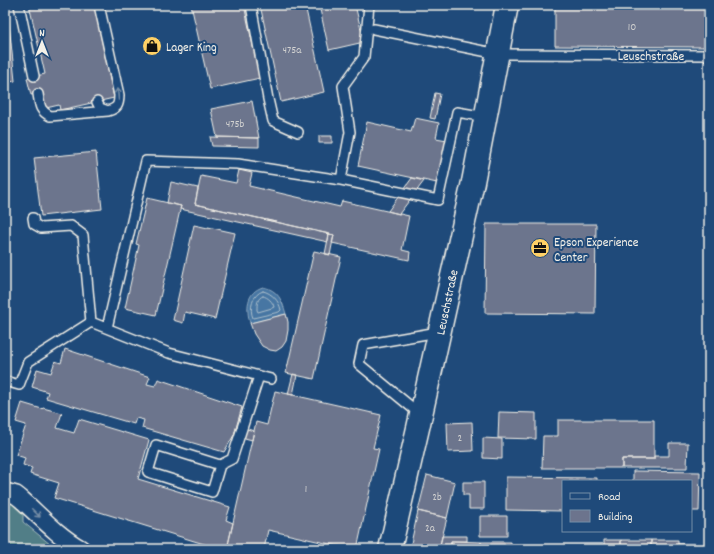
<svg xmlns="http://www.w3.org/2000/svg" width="714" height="554" font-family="Dekko,sans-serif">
<rect width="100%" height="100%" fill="#1f4a7a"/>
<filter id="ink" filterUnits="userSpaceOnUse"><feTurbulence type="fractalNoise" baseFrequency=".025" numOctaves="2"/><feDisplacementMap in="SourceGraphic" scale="8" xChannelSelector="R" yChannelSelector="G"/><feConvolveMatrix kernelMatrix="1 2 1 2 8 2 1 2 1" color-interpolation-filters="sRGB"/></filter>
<g filter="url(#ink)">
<path fill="#517e87" stroke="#a2b8b8" d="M5 501 23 506V522L56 549H5Z"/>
<path fill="#4676a3" stroke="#8ca7bf" d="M263 287C278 290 282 300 286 314L250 323C246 309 246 292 263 287Z"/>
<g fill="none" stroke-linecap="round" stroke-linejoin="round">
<path stroke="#aec0cc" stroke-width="1" d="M263 291C272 293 279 301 281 310L279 312 253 318C249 309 252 294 263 291Z
M263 296C268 297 273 302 274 307L272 308 258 312 257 310C257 304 257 298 263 296Z"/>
</g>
<path fill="#6c748d" stroke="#f4f1e8" d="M5 5H7L15 81 5 83Z
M29 5H94L114 98 60 110 59 105 46 108 42 93 31 95 27 78 45 74Z
M191 5H244L260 78 210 89Z
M260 5H305L324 92 281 102Z
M319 5H355L364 42 329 50Z
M555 5H709V47L555 46Z
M435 93 440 94 435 119 430 118Z
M252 101 259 138 217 137 211 109Z
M415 118 439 123 436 138 447 140 437 183 358 166 367 122 411 132Z
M319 136H332V143H319Z
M210 137 259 138V147L212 146Z
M96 152 102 209 41 216 34 158Z
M239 170 252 173 249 186 340 207 342 201 409 216 402 250 410 252 409 260 332 243 334 235 195 204 201 176 236 183Z
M412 178 424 181 399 214 388 211Z
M171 182 198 188 195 204 329 234 328 242 180 209 181 206 167 203Z
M147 198 181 206 156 315 125 308 139 245 136 244Z
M486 224H596L595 314 485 313Z
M194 225 208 228V227L235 233 215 319 185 312 183 323 173 320Z
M329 234 334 235 330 255 325 254Z
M314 251 341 257 314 379 286 373Z
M286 314 288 322V330L286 341 282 347 276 351 270 350 262 346 254 334 250 323Z
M65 349 150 377 147 384 155 386 158 379 242 407 234 435 224 452 142 428 144 420 136 418 134 424 46 398 48 392 32 387 37 369 51 373 55 361 61 363Z
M293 374 297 375 293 395 288 394Z
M275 391 381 415 373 448 379 449 357 549H352L268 530 264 549H227L256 422 267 425Z
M5 398 10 399 7 411 5 410Z
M22 403 42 409 43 408 62 413 57 428 74 433 79 419 149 440 138 479 230 507 226 520 233 523 227 549 217 548 54 498 59 483 30 474 32 468 23 465 25 458 16 455 26 425 16 422Z
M499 412 536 413V439L498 438Z
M558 420H654V459H622V468H542L543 436H558Z
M472 422 473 451 448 452 447 423Z
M237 426 254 431 252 440 234 435Z
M483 438 502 439V459L483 458Z
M669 443H688L687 468H622V459H654V456H669Z
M633 471 700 472 699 511H691V481H633Z
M427 475 455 482 447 518 418 511Z
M506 477 597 478V481H563V511L506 510Z
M463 482H484V509H469V495H463Z
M418 511 447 518 439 549 410 548Z
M480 516H507V536H480Z
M442 536H467V541H451V549H439Z
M604 540H621V549H596V546H604Z
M621 540H651V549H621Z
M651 540H678V549H651Z
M451 541 481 542V549H451Z
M481 542H511V549H481Z
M678 544H709V549H678Z
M511 546H551V549H511Z
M551 546H596V549H551Z"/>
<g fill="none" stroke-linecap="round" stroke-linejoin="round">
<g stroke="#f4f1e8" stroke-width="12">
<path id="lane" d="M19 5 34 76
M251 5 268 99 273 121 298 132
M374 29 498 54 709 55
M38 94C40 105 39 110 50 116L108 111C117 108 119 106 119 95L99 5
M97 102 100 108 108 111
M341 180 350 132 343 86 364 57 369 5
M33 218 34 224 41 228 71 226 83 235 91 322
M107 328 146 161 238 164 341 180 438 200 457 112 486 117
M5 381 19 385 28 362 91 322 169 353 271 379
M421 415 359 364 363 345 438 332
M220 465 212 492 148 472 156 445 220 465 232 459 259 376"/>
</g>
<g stroke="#f4f1e8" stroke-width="20">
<path id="street" d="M5 492 16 495 21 499C41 517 58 536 81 549"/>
</g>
<g stroke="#f4f1e8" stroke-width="25">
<path id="secondary" d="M390 549 418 428 473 182 507 5"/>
</g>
<use href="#lane" stroke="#1f4a7a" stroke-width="9"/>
<use href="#street" stroke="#1f4a7a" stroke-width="17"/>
<use href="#secondary" stroke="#1f4a7a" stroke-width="22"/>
</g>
<defs><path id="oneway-shaft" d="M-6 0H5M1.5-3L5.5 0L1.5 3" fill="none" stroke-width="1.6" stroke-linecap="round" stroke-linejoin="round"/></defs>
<g stroke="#748da6">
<use href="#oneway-shaft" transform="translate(118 94) rotate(-96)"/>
<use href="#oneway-shaft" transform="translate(36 513) rotate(45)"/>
</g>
</g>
<defs>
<g id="shop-disc" transform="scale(1)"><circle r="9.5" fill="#ffd166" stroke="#1f4a7a"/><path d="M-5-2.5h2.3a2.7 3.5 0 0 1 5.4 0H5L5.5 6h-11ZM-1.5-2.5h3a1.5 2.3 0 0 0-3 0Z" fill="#111"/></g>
<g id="office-disc" transform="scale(1)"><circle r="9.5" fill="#ffd166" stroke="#1f4a7a"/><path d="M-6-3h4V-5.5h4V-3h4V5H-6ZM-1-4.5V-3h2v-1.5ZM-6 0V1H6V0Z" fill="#111"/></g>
</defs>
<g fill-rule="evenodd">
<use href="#shop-disc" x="152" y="46"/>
<use href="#office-disc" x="540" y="248"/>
</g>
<g text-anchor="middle" stroke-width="4" stroke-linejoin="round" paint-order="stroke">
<g font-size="11" fill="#d2d2d1">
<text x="632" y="30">10</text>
<text x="292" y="53">475a</text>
<text x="235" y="127">475b</text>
<text x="460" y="441">2</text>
<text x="306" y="492">1</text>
<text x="437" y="500">2b</text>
<text x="430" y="531">2a</text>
</g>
<g font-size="13" fill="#f4f1e8" stroke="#1f4a7a" text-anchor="start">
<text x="166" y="51">Lager King</text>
<text x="554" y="246">Epson Experience<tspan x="554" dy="15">Center</tspan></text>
</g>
<g font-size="13" fill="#f4f1e8" stroke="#1f4a7a">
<text x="651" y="60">Leuschstraße</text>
<text transform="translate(446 302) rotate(-78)" y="5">Leuschstraße</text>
</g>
</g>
<rect width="714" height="554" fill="none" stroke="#1f4a7a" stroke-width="20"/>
<rect x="10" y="10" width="694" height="534" fill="none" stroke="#f4f1e8" stroke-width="1.5" filter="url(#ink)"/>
<rect x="562" y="480" width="130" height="52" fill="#1f4a7a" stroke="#748da6"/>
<rect x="570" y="493" width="20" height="6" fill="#1f4a7a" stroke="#748da6"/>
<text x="598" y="500" font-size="12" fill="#f4f1e8">Road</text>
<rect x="570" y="510" width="20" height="12" fill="#6c748d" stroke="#748da6"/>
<text x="598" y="520" font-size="12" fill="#f4f1e8">Building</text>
<g transform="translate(42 42)" stroke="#1f4a7a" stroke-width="3" paint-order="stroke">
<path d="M0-3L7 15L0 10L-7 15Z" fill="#f4f1e8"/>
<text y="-6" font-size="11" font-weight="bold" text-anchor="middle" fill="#f4f1e8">N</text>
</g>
</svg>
